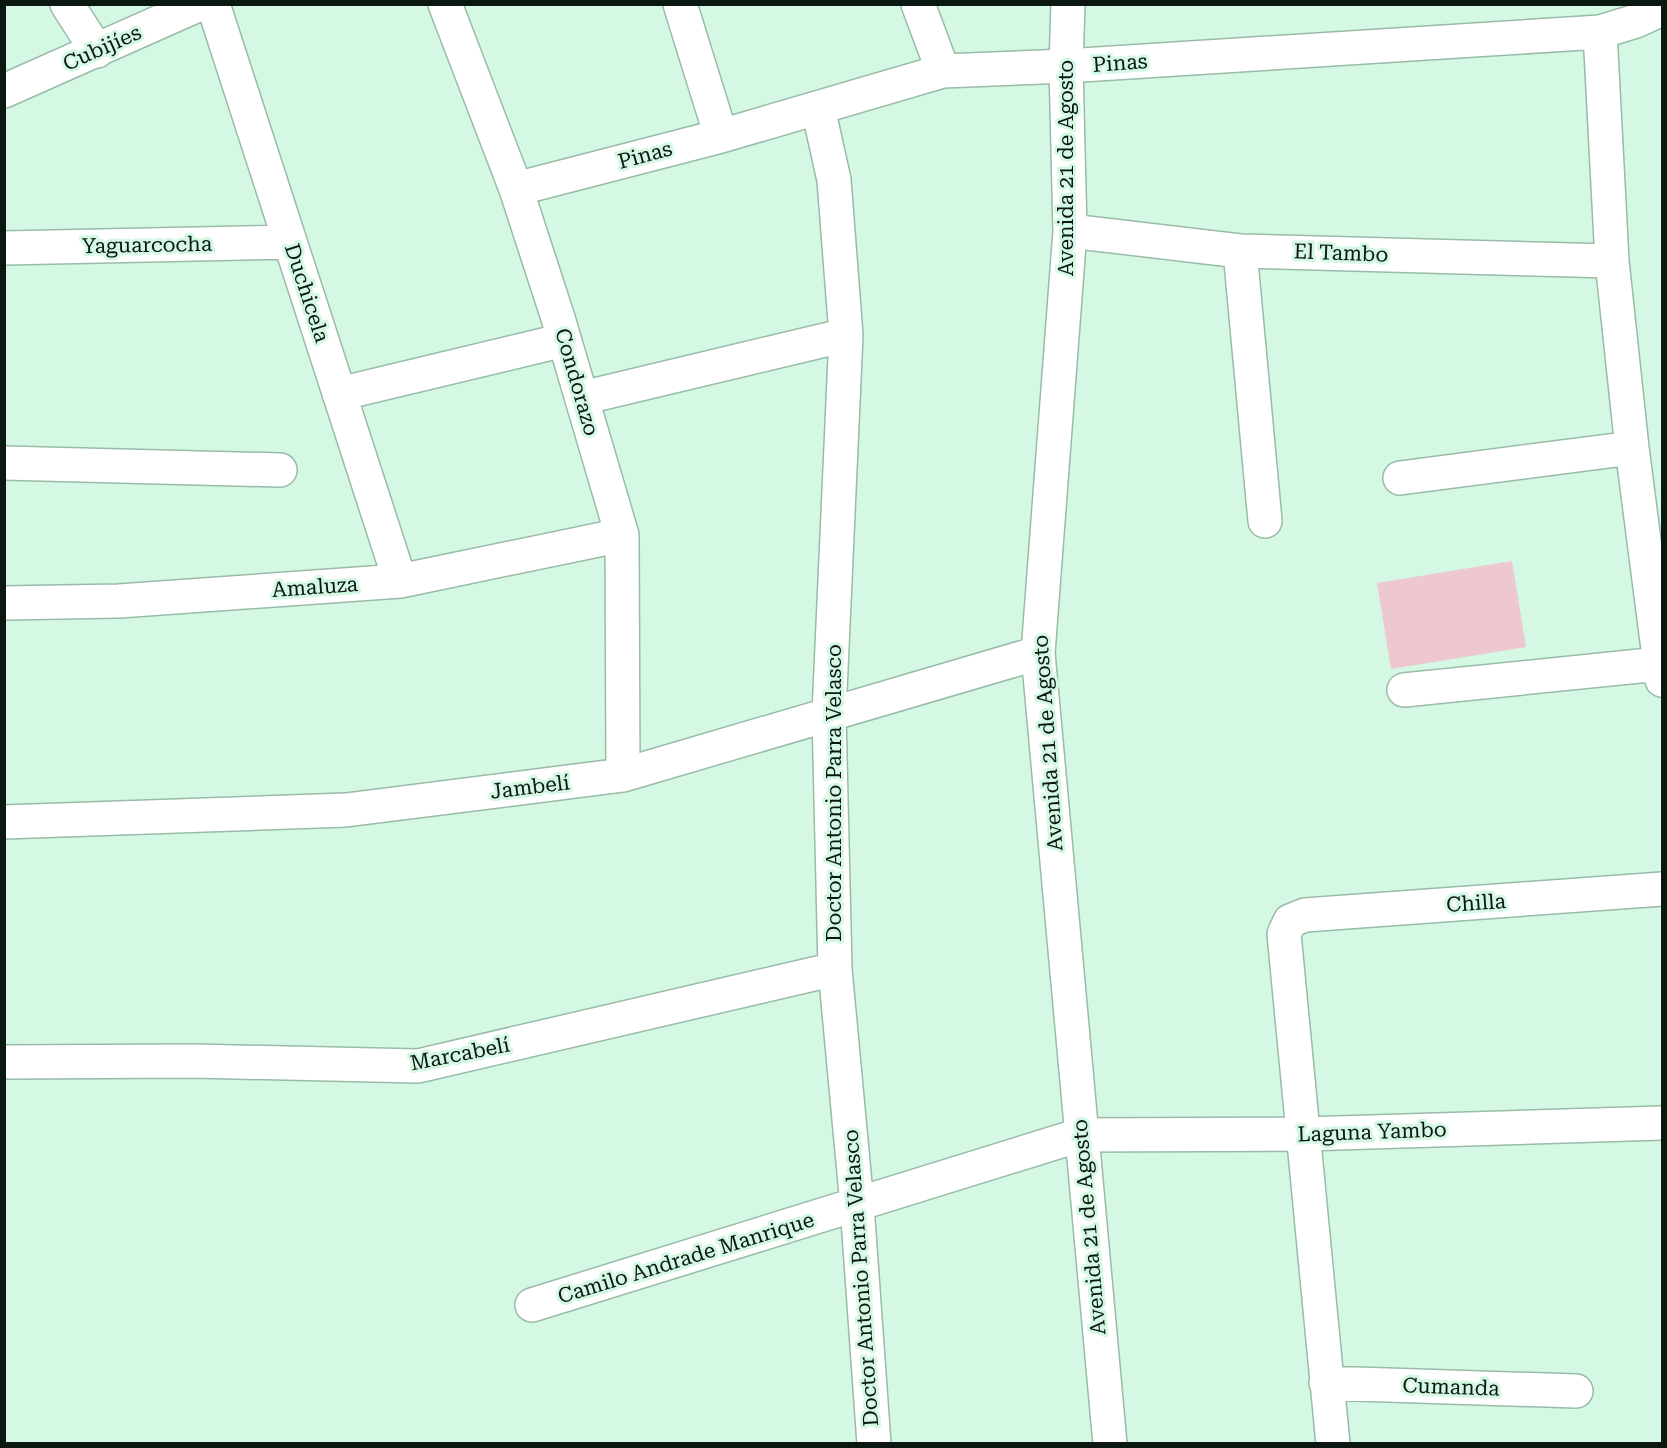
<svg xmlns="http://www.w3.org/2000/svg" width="1667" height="1448" font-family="'Roboto Serif',serif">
<rect width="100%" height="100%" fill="#d4f8e4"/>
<path fill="#eec8d0" d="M1512 561 1526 647 1391 669 1377 583Z"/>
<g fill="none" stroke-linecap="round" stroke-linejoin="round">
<g stroke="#99bba8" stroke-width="36">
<path id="minor" d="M67 4 97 51
M213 4 400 581
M445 4 516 189 558 318 622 535 623 775
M680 4 721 136
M918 4 943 71
M1068 4 1066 66 1070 231 1038 653 1110 1444
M1600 32 1612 261 1632 448 1662 680
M4 91 200 4
M818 108 834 180 846 335 829 714 835 969 857 1205 874 1444
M516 189 721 136 943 71 1066 66 1600 32 1636 21 1662 9
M1070 231 1240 251 1612 261
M4 248 290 242
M1240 251 1265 521
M339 394 564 340
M582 398 846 335
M4 463 280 470
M1400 478 1632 448
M4 603 119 601 400 581 622 535
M1404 690 1659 664
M4 822 346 810 623 775 1038 653
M4 1062 194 1061 418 1066 835 969
M532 1305 1080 1135 1304 1134 1662 1123
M1326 1383 1576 1391
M1333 1444 1284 934 1290 921 1305 915 1662 889"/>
</g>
<use href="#minor" stroke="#fff" stroke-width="33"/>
</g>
<g text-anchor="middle" stroke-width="6" stroke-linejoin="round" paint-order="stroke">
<g font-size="21" fill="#0b1811" stroke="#d4f8e4">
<text transform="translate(102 48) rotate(-24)" y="7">Cubijíes</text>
<text transform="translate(1120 63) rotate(-4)" y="7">Pinas</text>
<text transform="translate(645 155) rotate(-15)" y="7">Pinas</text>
<text transform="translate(1066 168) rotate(-90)" y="7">Avenida 21 de Agosto</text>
<text transform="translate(147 245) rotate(-1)" y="7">Yaguarcocha</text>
<text transform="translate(1341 253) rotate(2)" y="7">El Tambo</text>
<text transform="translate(307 293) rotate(72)" y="7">Duchicela</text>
<text transform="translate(577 382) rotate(74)" y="7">Condorazo</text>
<text transform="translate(315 587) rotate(-4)" y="7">Amaluza</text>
<text transform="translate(1048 743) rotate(-94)" y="7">Avenida 21 de Agosto</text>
<text transform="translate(530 787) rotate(-7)" y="7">Jambelí</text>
<text transform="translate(834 793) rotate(-90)" y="7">Doctor Antonio Parra Velasco</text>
<text transform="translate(1476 903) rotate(-4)" y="7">Chilla</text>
<text transform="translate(460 1054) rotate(-11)" y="7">Marcabelí</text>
<text transform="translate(1372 1132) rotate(-2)" y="7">Laguna Yambo</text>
<text transform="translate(1089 1227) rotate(-95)" y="7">Avenida 21 de Agosto</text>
<text transform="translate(686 1258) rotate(-17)" y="7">Camilo Andrade Manrique</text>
<text transform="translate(861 1278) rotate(-94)" y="7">Doctor Antonio Parra Velasco</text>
<text transform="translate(1451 1387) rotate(2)" y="7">Cumanda</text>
</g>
</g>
<rect width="1667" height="1448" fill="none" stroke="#0b1811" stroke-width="12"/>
</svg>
